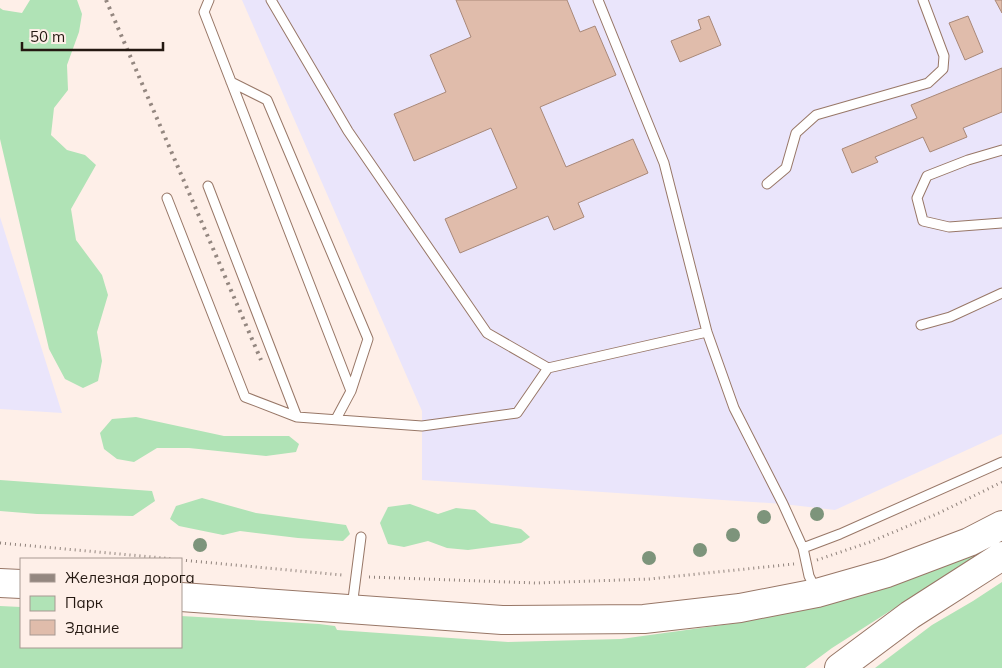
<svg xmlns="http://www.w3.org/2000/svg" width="1002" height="668" font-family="Mulish,sans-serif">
<rect width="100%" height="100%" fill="#feefe8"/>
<path fill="#eae5fb" d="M242 0H1002V434L835 510 783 504 422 480V411Z
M0 217 62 413 0 409Z"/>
<path fill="#b0e3b6" d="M30 0H77L82 14 79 32 67 65 68 90 54 108 51 135 67 150 85 155 96 165 71 209 76 240 102 275 108 295 97 332 102 361 98 381 83 388 65 379 49 349 0 139V8L3 10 22 13Z
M136 417 224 436H289L299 444 296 452 266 456 189 448H157L134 462 117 459 104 449 100 433 112 419Z
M0 480 152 491 155 501 133 516 37 514 0 511Z
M202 498 256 513 346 525 350 534 343 541 298 538 240 531 223 535 179 526 170 519 176 506Z
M410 504 438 514 456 508 475 510 491 523 521 529 530 537 521 543 468 550 447 548 428 541 404 547 388 544 380 523 388 507Z
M995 544 832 648 805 668H0V606L21 607V647H181V616L319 624 335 626 337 630 508 642 621 639 737 623 803 610 881 589 951 564Z
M1002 582V668H875L932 625 973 601Z"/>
<path fill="#e0bcab" stroke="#a98878" d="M456 0H567L580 32 595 26 616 75 540 107 566 167 633 139 648 173 578 203 584 217 554 230 548 216 460 253 445 219 517 188 491 128 414 161 394 114 446 92 430 55 471 37Z
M995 0H1002V13Z
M709 16 721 45 680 62 671 41 701 29 698 20Z
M968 16 983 52 965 60 949 23Z
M1002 68V112L963 128 967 137 930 152 923 137 875 157 878 162 852 173 842 149 917 118 911 105Z"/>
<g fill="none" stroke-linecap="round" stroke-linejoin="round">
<g stroke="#987767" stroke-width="11">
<path id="service" d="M209 0 204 12 351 391 336 419
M271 0 348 131 487 333 548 368 707 332
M598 0 664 163 707 332 734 408 783 504 803 548 809 576 816 590
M231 82 267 100 368 339 351 391
M1002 150 968 160 927 176 917 198 923 221 949 227 1002 223
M767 184 786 168 796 133 816 115 928 83 943 69 944 56 923 0
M208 186 297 417 422 426 517 413 548 368
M167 198 245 397 297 417
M921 325 950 317 1002 293
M803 548 840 534 1002 462
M352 607 361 537"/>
</g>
<g stroke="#987767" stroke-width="30">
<path id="trunk" d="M0 583 21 584
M181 597 502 620 644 619 740 608 817 593 887 573 969 542 1002 525
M839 668 910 615 1002 556"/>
</g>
<path stroke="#90837c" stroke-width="3" stroke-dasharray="1 4" stroke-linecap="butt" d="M0 543 174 559
M181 560 342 575
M817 560 870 542 939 513 1002 482
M369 577 536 583 649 579 794 564"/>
<use href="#service" stroke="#fff" stroke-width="9"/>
<use href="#trunk" stroke="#fff" stroke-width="28"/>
<path stroke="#948780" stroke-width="4" stroke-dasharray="2.5 5" stroke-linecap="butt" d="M106 0 261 360"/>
</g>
<g fill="#7d947b">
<circle cx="817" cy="514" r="7"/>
<circle cx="764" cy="517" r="7"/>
<circle cx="733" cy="535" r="7"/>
<circle cx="200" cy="545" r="7"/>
<circle cx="700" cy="550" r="7"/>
<circle cx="649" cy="558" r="7"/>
</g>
<rect x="20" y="558" width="162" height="90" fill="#feefe8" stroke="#a79992"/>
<rect x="30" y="574" width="25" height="8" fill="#948780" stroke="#a79992"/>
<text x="65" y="583" font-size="15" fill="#241811">Железная дорога</text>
<rect x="30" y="596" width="25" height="15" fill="#b0e3b6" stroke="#a79992"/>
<text x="65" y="608" font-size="15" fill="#241811">Парк</text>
<rect x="30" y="620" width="25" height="15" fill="#e0bcab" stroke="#a79992"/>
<text x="65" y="633" font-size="15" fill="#241811">Здание</text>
<path d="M22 42v8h141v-8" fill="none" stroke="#241811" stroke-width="2.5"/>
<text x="30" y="42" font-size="15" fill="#241811" stroke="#feefe8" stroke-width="4" paint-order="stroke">50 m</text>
</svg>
